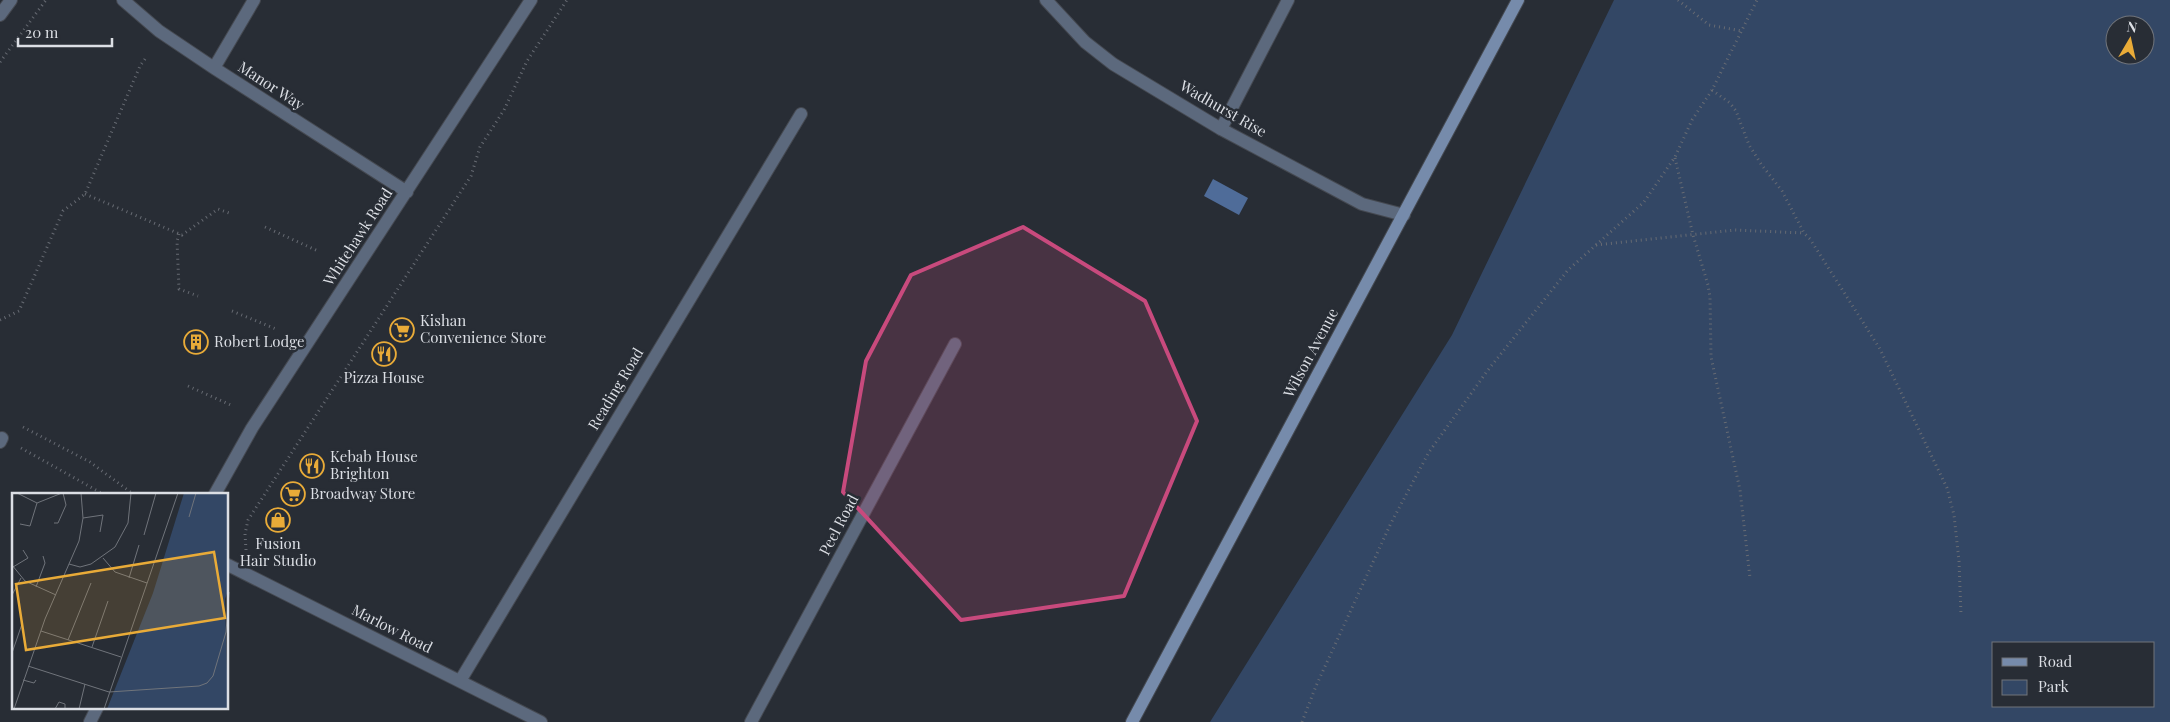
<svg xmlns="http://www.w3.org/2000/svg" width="2170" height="722" font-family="'Playfair Display',serif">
<rect width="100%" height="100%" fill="#282d35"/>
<path fill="#334765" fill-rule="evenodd" d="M1614 0H2170V722H1210L1452 335ZM2115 25H2145V55H2115ZM2154 643V706H1994V643Z"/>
<path fill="#4f6c99" d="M1213 179 1248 198 1239 215 1204 196Z"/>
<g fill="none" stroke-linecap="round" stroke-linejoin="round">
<g stroke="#454951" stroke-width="14">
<path id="lane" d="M1221 129 1288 0"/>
</g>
<g stroke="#454951" stroke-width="14">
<path id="street" d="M123 0 159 31 214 68 407 192
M1046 0 1085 42 1113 64 1221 129 1362 204 1404 215
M0 15 11 0
M214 68 254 0
M0 442 2 438
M215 494 252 428 531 0
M228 565 541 722
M460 681 801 114
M90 722 97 708
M751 722 955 344"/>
</g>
<g stroke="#454951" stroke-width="14">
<path id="secondary" d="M1132 722 1518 0"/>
</g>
<path stroke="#676b73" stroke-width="3" stroke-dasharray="1 4" stroke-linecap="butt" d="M1678 0 1709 25 1742 31
M0 62 46 0
M1712 90 1730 103 1736 111 1749 145 1761 164 1782 191 1804 233 1810 239 1880 349 1947 488 1954 515 1959 561 1961 615
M1675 158 1693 235 1708 285 1710 297 1711 357 1740 490 1750 578
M85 194 182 235 218 209 229 213
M265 227 318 251
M179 234 177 241 179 289 198 296
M1596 245 1735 230 1804 233
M232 311 276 329
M0 320 19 311 63 211 85 194 140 66 145 59
M188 386 233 406
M23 427 90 462 133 494
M21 448 103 494
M246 550 245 534 248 520 471 176 480 147 504 110 527 61 567 0
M1302 722 1316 686 1391 523 1429 452 1488 370 1568 270 1644 202 1675 157 1692 120 1712 90 1757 0"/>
<use href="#lane" stroke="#5c697d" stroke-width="12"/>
<use href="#street" stroke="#5c697d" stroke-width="12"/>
<use href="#secondary" stroke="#768bab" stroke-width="12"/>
</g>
<path fill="#c84a7d" fill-opacity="0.2" stroke="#c84a7d" stroke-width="4" stroke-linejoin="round" d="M1023 227 1145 301 1197 421 1124 596 961 620 843 492 866 361 911 275Z"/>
<defs>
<g id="supermarket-ring" transform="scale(1.25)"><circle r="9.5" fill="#282d35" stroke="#e9ab38" stroke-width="1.5"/><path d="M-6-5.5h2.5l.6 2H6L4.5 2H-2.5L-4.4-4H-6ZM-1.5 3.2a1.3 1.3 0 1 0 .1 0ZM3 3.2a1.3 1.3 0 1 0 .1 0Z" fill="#e9ab38"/></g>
<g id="building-ring" transform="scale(1.25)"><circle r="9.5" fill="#282d35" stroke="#e9ab38" stroke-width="1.5"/><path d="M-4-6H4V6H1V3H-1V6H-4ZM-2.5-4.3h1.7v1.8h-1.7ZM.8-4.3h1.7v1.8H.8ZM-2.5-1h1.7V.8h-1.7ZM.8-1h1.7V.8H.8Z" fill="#e9ab38"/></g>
<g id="restaurant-ring" transform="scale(1.25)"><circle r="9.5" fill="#282d35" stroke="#e9ab38" stroke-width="1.5"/><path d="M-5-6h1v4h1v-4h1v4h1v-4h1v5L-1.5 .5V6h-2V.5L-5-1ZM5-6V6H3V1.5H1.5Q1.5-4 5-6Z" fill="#e9ab38"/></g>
<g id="shop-ring" transform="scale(1.25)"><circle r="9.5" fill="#282d35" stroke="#e9ab38" stroke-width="1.5"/><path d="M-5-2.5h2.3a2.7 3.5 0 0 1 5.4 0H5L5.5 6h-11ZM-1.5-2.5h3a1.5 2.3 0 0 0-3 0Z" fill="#e9ab38"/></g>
</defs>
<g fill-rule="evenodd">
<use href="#supermarket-ring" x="402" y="330"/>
<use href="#building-ring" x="196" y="342"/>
<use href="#restaurant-ring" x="384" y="354"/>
<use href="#restaurant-ring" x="312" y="466"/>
<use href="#supermarket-ring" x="293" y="494"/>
<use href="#shop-ring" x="278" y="520"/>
</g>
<g text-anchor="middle" stroke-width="5" stroke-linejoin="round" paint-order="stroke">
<g font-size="15" fill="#dbdee4" stroke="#282d35">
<text transform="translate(271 86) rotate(33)" y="5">Manor Way</text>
<text transform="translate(1223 109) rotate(30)" y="5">Wadhurst Rise</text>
<text transform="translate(358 237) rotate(-57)" y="5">Whitehawk Road</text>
<text transform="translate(1311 353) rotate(-62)" y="5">Wilson Avenue</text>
<text transform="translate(616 389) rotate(-59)" y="5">Reading Road</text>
<text transform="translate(839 525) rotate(-62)" y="5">Peel Road</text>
<text transform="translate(392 629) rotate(27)" y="5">Marlow Road</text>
</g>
<g font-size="15" fill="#dbdee4" stroke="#282d35" text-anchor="start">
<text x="420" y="326">Kishan<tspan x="420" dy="17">Convenience Store</tspan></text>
<text x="214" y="347">Robert Lodge</text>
<text x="384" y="383" text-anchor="middle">Pizza House</text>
<text x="330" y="462">Kebab House<tspan x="330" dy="17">Brighton</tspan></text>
<text x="310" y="499">Broadway Store</text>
<text x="278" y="549" text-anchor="middle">Fusion<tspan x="278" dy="17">Hair Studio</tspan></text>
</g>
</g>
<g transform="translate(12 493)">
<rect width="216" height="216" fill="#282d35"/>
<path d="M172 0H216L217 95 213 106 216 216H95L141 100Z" fill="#334765"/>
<path fill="none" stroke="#70747b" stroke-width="1" d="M5 0 25 10 50 0M177 24 184 0M71 25 91 22 88 39M42 30H46L54 12 51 0M8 31 18 33 25 10M132 42 144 0M91 65 103 79 135 90M57 71 68 74 79 71 103 54 116 30 119 0M0 72 13 88 44 102M1 74 16 65 11 57M117 85 127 52M24 94 33 70 31 63M0 102 9 85M29 138 109 164M56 147 79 90M80 154 96 108M0 160 10 131M16 173 97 199M11 187 22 190 24 187M97 199 187 193 195 190 201 183 214 139 217 99M2 216 33 126 67 48 71 25 69 0M43 216 47 209 53 211V216M67 216 73 191M92 216 166 0"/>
<path fill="#e9ab38" fill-opacity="0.15" stroke="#e9ab38" stroke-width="2.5" d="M202 59 213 125 14 157 4 91Z"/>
<rect width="216" height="216" fill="none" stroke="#dbdee4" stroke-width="2.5"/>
</g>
<rect x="1992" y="642" width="162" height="65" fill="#282d35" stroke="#70747b"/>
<rect x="2002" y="658" width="25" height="8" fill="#768bab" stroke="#70747b"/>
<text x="2038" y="667" font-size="15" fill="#dbdee4">Road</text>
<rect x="2002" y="680" width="25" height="15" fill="#334765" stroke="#70747b"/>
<text x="2038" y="692" font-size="15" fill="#dbdee4">Park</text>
<g transform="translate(2130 40) rotate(9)"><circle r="24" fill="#282d35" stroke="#70747b"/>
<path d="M0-4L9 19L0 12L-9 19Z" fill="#e9ab38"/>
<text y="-8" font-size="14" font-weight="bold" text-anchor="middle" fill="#dbdee4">N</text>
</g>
<path d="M18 38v8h94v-8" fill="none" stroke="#dbdee4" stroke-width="2.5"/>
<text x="25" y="38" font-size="15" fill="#dbdee4" stroke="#282d35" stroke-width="4" paint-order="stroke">20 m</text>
</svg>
